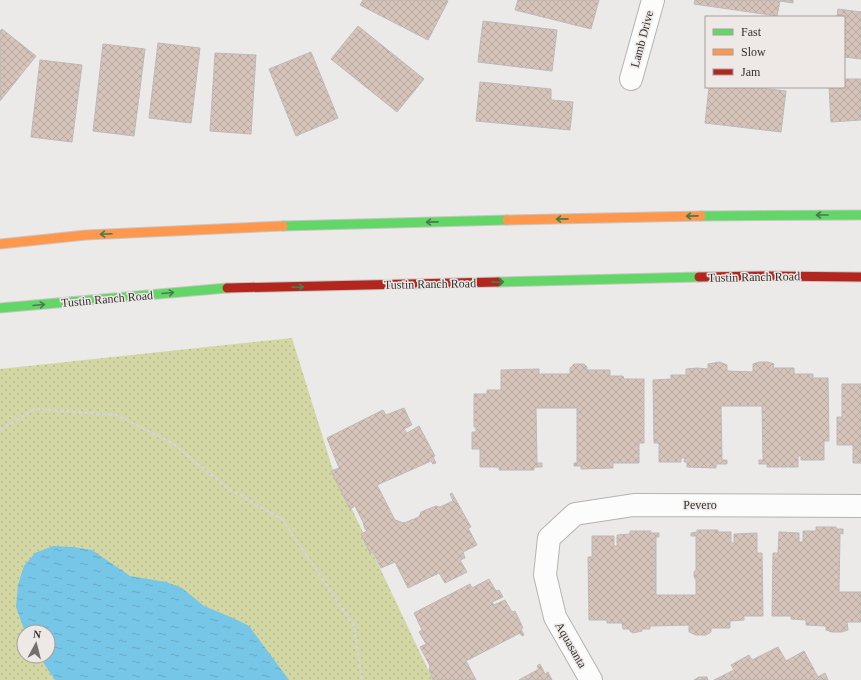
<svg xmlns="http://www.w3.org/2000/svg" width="861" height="680" font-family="'Times New Roman',serif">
<defs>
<pattern id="grass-dots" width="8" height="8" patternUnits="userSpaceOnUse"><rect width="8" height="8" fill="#d2d7a4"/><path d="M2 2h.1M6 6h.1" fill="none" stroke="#b5b98e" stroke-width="1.8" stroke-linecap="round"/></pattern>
<pattern id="water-ripples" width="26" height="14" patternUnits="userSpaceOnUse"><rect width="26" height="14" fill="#76c6e7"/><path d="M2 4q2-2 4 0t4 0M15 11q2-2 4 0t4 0" fill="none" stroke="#67aac6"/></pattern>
<pattern id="building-cross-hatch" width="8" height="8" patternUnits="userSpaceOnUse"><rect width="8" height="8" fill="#d6c4ba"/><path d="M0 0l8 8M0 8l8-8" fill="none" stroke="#b8a9a0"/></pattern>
</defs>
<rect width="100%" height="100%" fill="#eceae8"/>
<path fill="url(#grass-dots)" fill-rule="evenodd" d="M292 338 332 467 433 680H0V369ZM24 632H48V656H24Z"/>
<path fill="url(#water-ripples)" d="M53 546 73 547 92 550 130 576 166 582 182 588 204 606 233 618 249 626 289 680H55L39 656H48V632H25L16 607 18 585 24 566 35 553Z"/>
<path fill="url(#building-cross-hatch)" stroke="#bcbab9" d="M363 0H446L448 1 428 40 360 5Z
M518 0H599L591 29 515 10Z
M695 0H793V3L780 1 777 16 694 4Z
M838 9 861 12V59L844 57V17H837Z
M483 21 557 30 552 71 478 62Z
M358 26 424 79 397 112 331 59Z
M2 29 36 56 0 101V31Z
M158 43 200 48 191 123 149 118Z
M103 44 145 49 134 136 93 131Z
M311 52 338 118 296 136 269 69Z
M215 53 256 55 251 134 210 131Z
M40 60 82 65 72 142 31 137Z
M844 79H861V120L831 122 829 87H844Z
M480 82 551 89V100L573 102 570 130 476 121Z
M709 87H752L786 91 781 132 705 123Z
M720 362 727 365V371L753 372V364L759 362H768L774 364 773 368H794V374H813V378H828L829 441H824V460H801V456H798V467H767V464H759V460H763L762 406H721L722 460H727V464H716V468L687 467V462H684L685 458H681V462H659V443H654L653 380 671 379V375H686V369L697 368 708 369V364Z
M574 364H584L587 367V370H610V376H623L624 379H644V443H639V463H613V468L581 469V466H574V463H577V408H536L537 463H542V467H534V470H499V467H480V449H472V432H476V427H474V394H487V390H501V370L539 369V374H570V368Z
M842 384H861V463H853V445H837V417H842Z
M404 408 412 425 404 429 407 433 419 426 435 456 433 457 436 463 433 464 431 461 377 485 395 520 404 523 419 517 421 512 436 506 440 507 453 501 450 494 452 493 471 527 468 528 477 545 463 552 465 558 460 560 467 572 445 583 439 573 408 588 395 562 381 568 373 552 370 553 361 534 367 531 365 529 363 522 355 506 350 509 331 471 339 468 327 438 383 410 386 415Z
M816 527H836V529H843V534L840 533 839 592H861V622H847L848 630 842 632H832L826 630V626L806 625V620L791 619V616H772L773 553H778L779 532 799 533V542H803V531H816Z
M697 530H718V532H731V543H734V534L757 533V553H762L763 616H744V620L730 621V628H711V632L706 635H696L689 632V625L650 626V629H642V631L633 633 630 631 629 629H623L622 623H607V620H589L588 557H592V536H614V546H617V535L630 534V531H651V533H659V537H656V595H696V579H695L694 576V572L696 570V536H691V533L697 532Z
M489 579 496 591 499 590 503 597 492 602 494 605 505 600 512 612 515 611 523 628 521 629 524 635 522 636 520 633 466 661 476 680H433L429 670 430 666 420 647 426 644 419 632 422 630 414 613 470 584 472 588Z
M778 647 786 661 804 651 818 677 825 673 828 680H714L734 670 731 665 749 655 752 660Z
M540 664 545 674 548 672 552 680H519L539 669 537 666Z
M699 677H707L708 680H694Z"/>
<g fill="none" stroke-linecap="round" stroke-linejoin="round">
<g stroke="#b5b3b2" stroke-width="24">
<path id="street" d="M631 79 653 0
M591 680 555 617 545 575 549 538 575 514 634 505 861 506"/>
</g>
<g stroke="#c7c6c5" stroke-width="11">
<path id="fast" d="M701 216 861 215
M283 226 507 220
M498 282 699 277
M0 308 227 288"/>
</g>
<g stroke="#c7c6c5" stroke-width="11">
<path id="slow" d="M507 220 701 216
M0 244 86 235 283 226"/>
</g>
<g stroke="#c7c6c5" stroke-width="11">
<path id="jam" d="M699 277 765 276 861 277
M227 288 498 282"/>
</g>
<path stroke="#d4d4d4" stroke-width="2.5" stroke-dasharray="4 2" stroke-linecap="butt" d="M0 430 35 409 117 415 172 443 230 490 282 519 354 626 362 680"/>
<use href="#street" stroke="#fcfcfc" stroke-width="22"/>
<use href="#fast" stroke="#63d668" stroke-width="9"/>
<use href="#slow" stroke="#ff974d" stroke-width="9"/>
<use href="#jam" stroke="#b3261e" stroke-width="9"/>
</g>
<defs><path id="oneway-shaft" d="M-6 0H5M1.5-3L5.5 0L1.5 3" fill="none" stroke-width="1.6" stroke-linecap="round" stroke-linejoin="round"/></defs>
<g stroke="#487b49">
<use href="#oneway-shaft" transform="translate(822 215) rotate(180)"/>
<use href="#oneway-shaft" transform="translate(692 216) rotate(179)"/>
<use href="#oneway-shaft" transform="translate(562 219) rotate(179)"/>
<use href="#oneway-shaft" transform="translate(432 222) rotate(179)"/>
<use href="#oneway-shaft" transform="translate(106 234) rotate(177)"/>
<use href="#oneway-shaft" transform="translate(498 282) rotate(-1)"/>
<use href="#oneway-shaft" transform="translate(298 287) rotate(-1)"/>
<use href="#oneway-shaft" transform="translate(168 293) rotate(-5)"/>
<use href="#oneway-shaft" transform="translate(39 305) rotate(-5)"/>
</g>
<g text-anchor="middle" stroke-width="3" stroke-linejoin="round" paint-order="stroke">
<g font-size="12" fill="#32302f" stroke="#eee9e6">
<text transform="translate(642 39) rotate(-75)" y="4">Lamb Drive</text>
<text transform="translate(754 277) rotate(-1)" y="4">Tustin Ranch Road</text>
<text transform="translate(430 284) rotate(-1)" y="4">Tustin Ranch Road</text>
<text transform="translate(107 299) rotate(-5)" y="4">Tustin Ranch Road</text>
<text x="700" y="509">Pevero</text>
<text transform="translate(571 645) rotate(60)" y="4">Aquasanta</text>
</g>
</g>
<rect x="705" y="16" width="140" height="72" fill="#eee9e6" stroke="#a39f9d"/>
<rect x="713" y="29" width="20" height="6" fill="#63d668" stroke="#a39f9d"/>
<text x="741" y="36" font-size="12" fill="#32302f">Fast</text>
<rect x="713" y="49" width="20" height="6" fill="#ff974d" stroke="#a39f9d"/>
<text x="741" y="56" font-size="12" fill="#32302f">Slow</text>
<rect x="713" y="69" width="20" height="6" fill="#b3261e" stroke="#a39f9d"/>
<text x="741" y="76" font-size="12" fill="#32302f">Jam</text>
<g transform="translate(36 644) rotate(7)"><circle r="19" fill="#eee9e6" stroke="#a39f9d"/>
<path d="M0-3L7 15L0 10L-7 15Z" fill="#737170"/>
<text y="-6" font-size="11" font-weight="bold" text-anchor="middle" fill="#32302f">N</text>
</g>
</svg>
